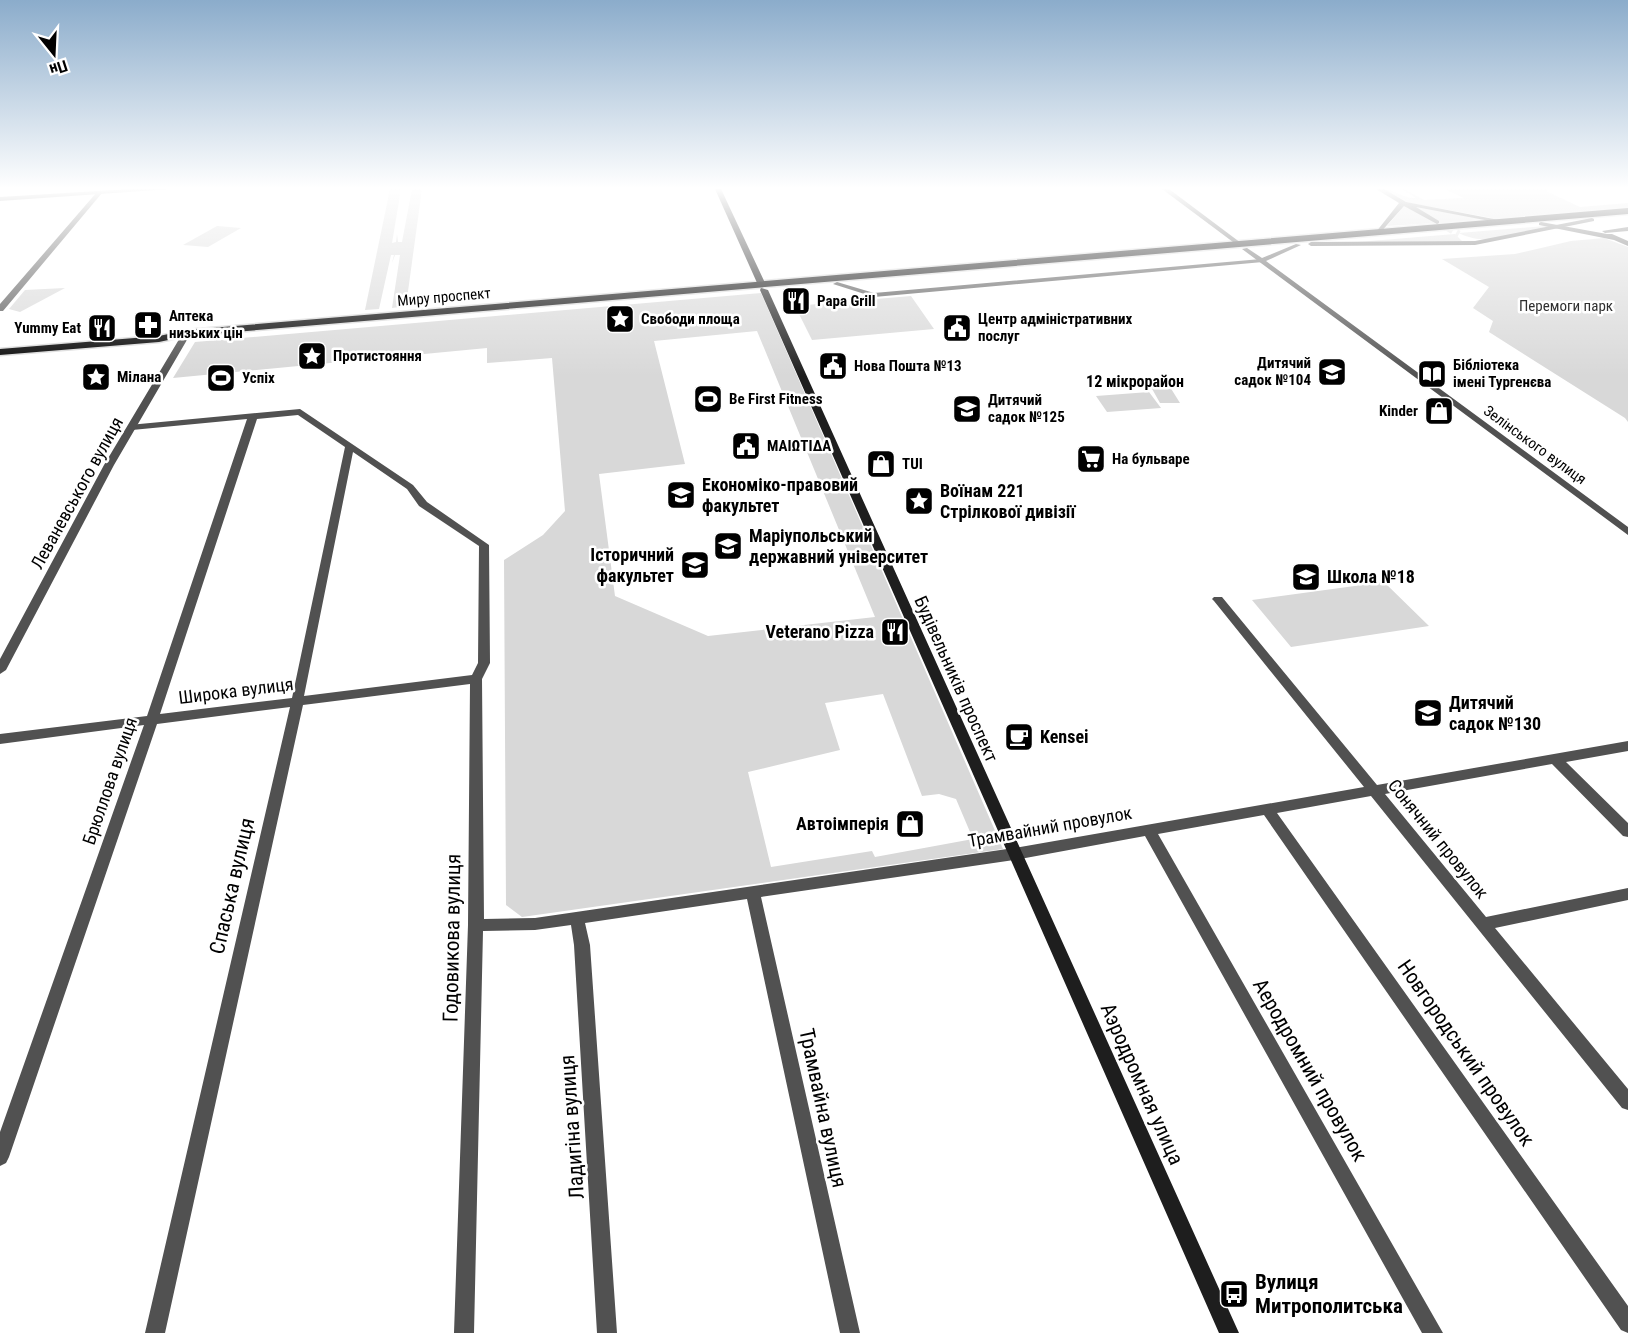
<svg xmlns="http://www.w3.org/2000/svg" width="1628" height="1333" font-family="'Roboto Condensed',sans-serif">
<rect width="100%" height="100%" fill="#fff"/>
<path fill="#d8d8d8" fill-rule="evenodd" d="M390 189H400V195L392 243 396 242 397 234 398 242H402L412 189H422L406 306 392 308 400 255H395L392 263 394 255H391L379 309 365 310Z
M1381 189C1395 189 1403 199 1416 198L1402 189H1404L1424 200 1464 198 1444 189H1547L1546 191 1580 207 1628 203V207L1497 219 1405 202Z
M1405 205 1436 223 1387 226Z
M1410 205 1482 219 1441 223Z
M217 226 241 228 208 247 183 245Z
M1546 226 1552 227C1523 233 1487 248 1459 233Z
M1455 234 1462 241 1346 243Z
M1604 238 1628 247V422L1625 418 1489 332 1493 321 1473 308 1489 287 1442 259 1515 254 1571 241Z
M65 288 20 312 9 309 25 290Z
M761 293 1003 849 522 917 506 905 504 560 543 535 565 511 552 358 487 363V348L173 378 195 342ZM757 331 875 617 708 636 615 596 599 474 685 464 654 341ZM883 694 922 796 939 794 956 799 973 839 875 857 872 851 771 867 748 772 840 750 825 703Z
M911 296 934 329 812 340 795 306Z
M1151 387H1170L1180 403H1160Z
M1149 392 1161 408 1107 412 1096 396Z
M1384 582 1429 626 1291 647 1252 600Z"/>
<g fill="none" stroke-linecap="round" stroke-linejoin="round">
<path stroke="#d9d9d9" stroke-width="7" stroke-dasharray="7 4" stroke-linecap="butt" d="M1437 222 1459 234"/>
<g stroke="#dbdbdb" stroke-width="3">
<path id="trunk" d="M1628 208V214L187 336 159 342 0 355V349L159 336 187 330Z"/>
</g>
<path fill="#515151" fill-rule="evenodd" d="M97 192 102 193 3 311H0V304Z
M1541 222 1607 234H1612L1628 241V246L1614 240 1539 225V223Z
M1628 227V231L1605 233 1602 231Z
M1261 259 1264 261 1263 262 874 297 833 284 837 282 874 293Z
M300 409 413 485 427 502 489 545 490 663 482 679 484 919 535 918 1014 848 1364 787 1214 601 1212 599 1214 597H1222L1377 785 1628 741V751L1566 762 1628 823V837L1623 836 1552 764 1385 794 1486 917 1628 888V900L1495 928 1628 1089V1110L1622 1108 1371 796 1277 813 1628 1306V1333L1621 1330 1264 815 1158 834 1443 1333H1422L1145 836 1014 860 761 897 860 1333H840L747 899 585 923 590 945 617 1333H597L574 945 571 925 535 930 483 931 474 1333H454L468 925 470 684 303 705 165 1333H145L290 707 157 724 9 1157 6 1163 0 1166V1132L144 725 0 744V734L147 716 247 419 132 430 129 429V425ZM298 415 345 447 292 698 160 714 257 419ZM353 452 407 489 419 506 479 546 478 663 472 675 304 696Z"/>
<path fill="#515151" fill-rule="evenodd" d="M131 189H170L0 201V197Z
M1162 189H1169L1241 243V245H1237Z
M1376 189H1384L1406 202 1509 222 1506 224 1416 207 1439 221V223L1437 224 1404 206 1379 234 1376 232 1399 203Z
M1592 218 1594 219V221L1475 245 1311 246 1308 244 1311 242 1475 241Z
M1296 244 1301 245 1266 261 1628 527V535L1242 249 1247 248 1262 258Z
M184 331 191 333 114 465 6 670 0 674V659L104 465Z"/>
<path fill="#1e1e1e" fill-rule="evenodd" d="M715 189H721L766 285 765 287 758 285Z
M761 288 768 290 1239 1333H1219L760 290Z"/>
<use href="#trunk" fill="#000" fill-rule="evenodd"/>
</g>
<linearGradient id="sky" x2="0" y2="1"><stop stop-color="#8baccb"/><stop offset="0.5" stop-color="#fff"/><stop offset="1" stop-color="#fff" stop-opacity="0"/></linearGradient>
<rect width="1628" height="376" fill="url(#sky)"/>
<defs>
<g id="restaurant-square" transform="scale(1.5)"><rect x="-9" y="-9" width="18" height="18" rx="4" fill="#000" stroke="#fff"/><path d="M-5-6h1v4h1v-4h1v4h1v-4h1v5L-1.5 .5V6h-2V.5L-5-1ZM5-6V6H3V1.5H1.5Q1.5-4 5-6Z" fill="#fff"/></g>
<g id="sight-square" transform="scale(1.5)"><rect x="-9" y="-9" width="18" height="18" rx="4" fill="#000" stroke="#fff"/><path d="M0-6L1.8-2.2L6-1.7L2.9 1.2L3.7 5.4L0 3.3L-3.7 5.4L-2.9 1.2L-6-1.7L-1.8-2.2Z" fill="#fff"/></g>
<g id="pharmacy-square" transform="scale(1.5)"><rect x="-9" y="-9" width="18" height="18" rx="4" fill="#000" stroke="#fff"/><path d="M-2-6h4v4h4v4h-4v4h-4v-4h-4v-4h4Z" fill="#fff"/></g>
<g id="civic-square" transform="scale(1.5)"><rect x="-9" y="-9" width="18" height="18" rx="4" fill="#000" stroke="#fff"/><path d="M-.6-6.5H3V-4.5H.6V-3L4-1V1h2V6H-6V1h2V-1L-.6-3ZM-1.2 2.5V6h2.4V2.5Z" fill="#fff"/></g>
<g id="school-square" transform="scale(1.5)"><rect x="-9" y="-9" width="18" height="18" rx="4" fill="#000" stroke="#fff"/><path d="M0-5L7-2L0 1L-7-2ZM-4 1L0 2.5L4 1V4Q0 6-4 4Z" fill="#fff"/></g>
<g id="library-square" transform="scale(1.5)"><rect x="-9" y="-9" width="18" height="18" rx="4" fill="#000" stroke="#fff"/><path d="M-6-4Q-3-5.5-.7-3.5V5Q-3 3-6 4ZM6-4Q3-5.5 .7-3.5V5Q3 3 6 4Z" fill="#fff"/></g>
<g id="stadium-square" transform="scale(1.5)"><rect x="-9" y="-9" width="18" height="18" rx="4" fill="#000" stroke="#fff"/><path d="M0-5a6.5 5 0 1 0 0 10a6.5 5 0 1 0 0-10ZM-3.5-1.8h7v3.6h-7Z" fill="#fff"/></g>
<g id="shop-square" transform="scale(1.5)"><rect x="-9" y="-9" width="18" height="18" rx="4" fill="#000" stroke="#fff"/><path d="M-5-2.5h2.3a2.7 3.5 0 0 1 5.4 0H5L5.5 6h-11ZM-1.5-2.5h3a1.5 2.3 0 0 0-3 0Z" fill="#fff"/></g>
<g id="supermarket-square" transform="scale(1.5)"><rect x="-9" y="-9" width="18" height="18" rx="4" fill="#000" stroke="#fff"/><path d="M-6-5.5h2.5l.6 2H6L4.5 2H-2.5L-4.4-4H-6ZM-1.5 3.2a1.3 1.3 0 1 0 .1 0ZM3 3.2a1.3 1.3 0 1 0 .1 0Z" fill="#fff"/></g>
<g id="university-square" transform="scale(1.5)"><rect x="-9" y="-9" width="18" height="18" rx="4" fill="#000" stroke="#fff"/><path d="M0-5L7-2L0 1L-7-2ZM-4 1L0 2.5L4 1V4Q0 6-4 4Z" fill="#fff"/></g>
<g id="cafe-square" transform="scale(1.5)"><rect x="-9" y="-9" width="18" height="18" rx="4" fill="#000" stroke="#fff"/><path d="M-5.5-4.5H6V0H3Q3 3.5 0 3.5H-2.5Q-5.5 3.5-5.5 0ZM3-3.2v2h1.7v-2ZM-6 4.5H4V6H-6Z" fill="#fff"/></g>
<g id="bus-square" transform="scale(1.5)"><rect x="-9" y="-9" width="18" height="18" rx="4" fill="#000" stroke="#fff"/><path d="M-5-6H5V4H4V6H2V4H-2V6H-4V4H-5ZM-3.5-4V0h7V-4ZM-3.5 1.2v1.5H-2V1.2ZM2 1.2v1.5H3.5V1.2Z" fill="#fff"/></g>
</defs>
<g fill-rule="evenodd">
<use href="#restaurant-square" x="796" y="301"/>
<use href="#sight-square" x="620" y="319"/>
<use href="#pharmacy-square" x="148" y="325"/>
<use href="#restaurant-square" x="102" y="328"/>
<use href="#civic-square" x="957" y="328"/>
<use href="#sight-square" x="312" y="356"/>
<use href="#civic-square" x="833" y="366"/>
<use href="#school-square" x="1332" y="372"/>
<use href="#library-square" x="1432" y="374"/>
<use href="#sight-square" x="96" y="377"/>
<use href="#stadium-square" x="221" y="378"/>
<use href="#stadium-square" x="708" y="399"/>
<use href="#school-square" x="967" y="409"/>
<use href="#shop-square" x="1439" y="411"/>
<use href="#civic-square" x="746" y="446"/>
<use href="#supermarket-square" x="1091" y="459"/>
<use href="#shop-square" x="881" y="464"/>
<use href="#university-square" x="681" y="495"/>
<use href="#sight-square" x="919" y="501"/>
<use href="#university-square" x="728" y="546"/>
<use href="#university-square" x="695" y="565"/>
<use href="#school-square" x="1306" y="577"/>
<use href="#restaurant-square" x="895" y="632"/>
<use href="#school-square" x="1428" y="713"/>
<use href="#cafe-square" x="1019" y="737"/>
<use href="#shop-square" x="910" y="824"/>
<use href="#bus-square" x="1234" y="1294"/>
</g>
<g text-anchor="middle" stroke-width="5" stroke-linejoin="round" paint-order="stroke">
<g font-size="15" fill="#000" stroke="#fff">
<text transform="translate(444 297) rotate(-5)" y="5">Миру проспект</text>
<text transform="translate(1535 445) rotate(36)" y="5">Зелінського вулиця</text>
</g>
<g font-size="15" font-weight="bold" fill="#000" stroke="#fff" text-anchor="start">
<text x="817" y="306">Papa Grill</text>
<text x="169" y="321">Аптека<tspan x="169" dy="17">низьких цін</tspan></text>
<text x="641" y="324">Свободи площа</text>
<text x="978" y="324">Центр адміністративних<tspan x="978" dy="17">послуг</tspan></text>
<text x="81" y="333" text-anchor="end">Yummy Eat</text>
<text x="333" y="361">Протистояння</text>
<text x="1311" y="368" text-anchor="end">Дитячий<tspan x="1311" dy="17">садок №104</tspan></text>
<text x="1453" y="370">Бібліотека<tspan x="1453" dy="17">імені Тургенєва</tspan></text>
<text x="854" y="371">Нова Пошта №13</text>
<text x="117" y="382">Мілана</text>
<text x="242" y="383">Успіх</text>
<text x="729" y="404">Be First Fitness</text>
<text x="988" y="405">Дитячий<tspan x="988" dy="17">садок №125</tspan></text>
<text x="1418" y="416" text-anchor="end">Kinder</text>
<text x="767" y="451">ΜΑΙΩΤΙΔΑ</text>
<text x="1112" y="464">На бульваре</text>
<text x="902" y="469">TUI</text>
</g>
<g font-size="15" fill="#2f2f2f" stroke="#fff">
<text x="1566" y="311">Перемоги парк</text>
</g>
<g font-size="16" font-weight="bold" fill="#000" stroke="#fff">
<text x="1135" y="387">12 мікрорайон</text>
</g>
<g font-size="18" font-weight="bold" fill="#000" stroke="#fff" text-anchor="start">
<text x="702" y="491">Економіко-правовий<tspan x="702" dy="21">факультет</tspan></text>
<text x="940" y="497">Воїнам 221<tspan x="940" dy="21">Стрілкової дивізії</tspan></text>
<text x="749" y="542">Маріупольський<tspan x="749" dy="21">державний університет</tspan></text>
<text x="674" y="561" text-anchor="end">Історичний<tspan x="674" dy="21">факультет</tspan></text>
<text x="1327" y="583">Школа №18</text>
<text x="874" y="638" text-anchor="end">Veterano Pizza</text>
<text x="1449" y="709">Дитячий<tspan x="1449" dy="21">садок №130</tspan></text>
<text x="1040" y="743">Kensei</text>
<text x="889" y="830" text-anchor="end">Автоімперія</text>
</g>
<g font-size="18" fill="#000" stroke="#fff">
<text transform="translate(77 493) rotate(-61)" y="6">Леваневського вулиця</text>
<text transform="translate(956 679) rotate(66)" y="6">Будівельників проспект</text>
<text transform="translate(236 691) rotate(-7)" y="6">Широка вулиця</text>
<text transform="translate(110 781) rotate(-71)" y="6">Брюллова вулиця</text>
<text transform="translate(1050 827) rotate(-10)" y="6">Трамвайний провулок</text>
<text transform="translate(1438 839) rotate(51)" y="6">Сонячний провулок</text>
</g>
<g font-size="21" fill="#000" stroke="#fff">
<text transform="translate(232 886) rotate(-77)" y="7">Спаська вулиця</text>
<text transform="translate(452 938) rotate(-89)" y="7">Годовикова вулиця</text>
<text transform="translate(1466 1053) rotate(55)" y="7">Новгородський провулок</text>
<text transform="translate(1310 1070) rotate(60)" y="7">Аеродромний провулок</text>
<text transform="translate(1142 1084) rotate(66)" y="7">Аэродромная улица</text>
<text transform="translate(823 1108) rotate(78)" y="7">Трамвайна вулиця</text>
<text transform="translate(572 1127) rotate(-94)" y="7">Ладигіна вулиця</text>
</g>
<g font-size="21" font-weight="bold" fill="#000" stroke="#fff" text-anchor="start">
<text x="1255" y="1289">Вулиця<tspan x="1255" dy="24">Митрополитська</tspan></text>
</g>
</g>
<g transform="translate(54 54) rotate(162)" stroke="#ffffff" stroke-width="4.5" paint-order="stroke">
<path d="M0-4.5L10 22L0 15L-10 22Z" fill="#000000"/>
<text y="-9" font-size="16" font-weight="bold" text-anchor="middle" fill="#000000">Пн</text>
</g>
</svg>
